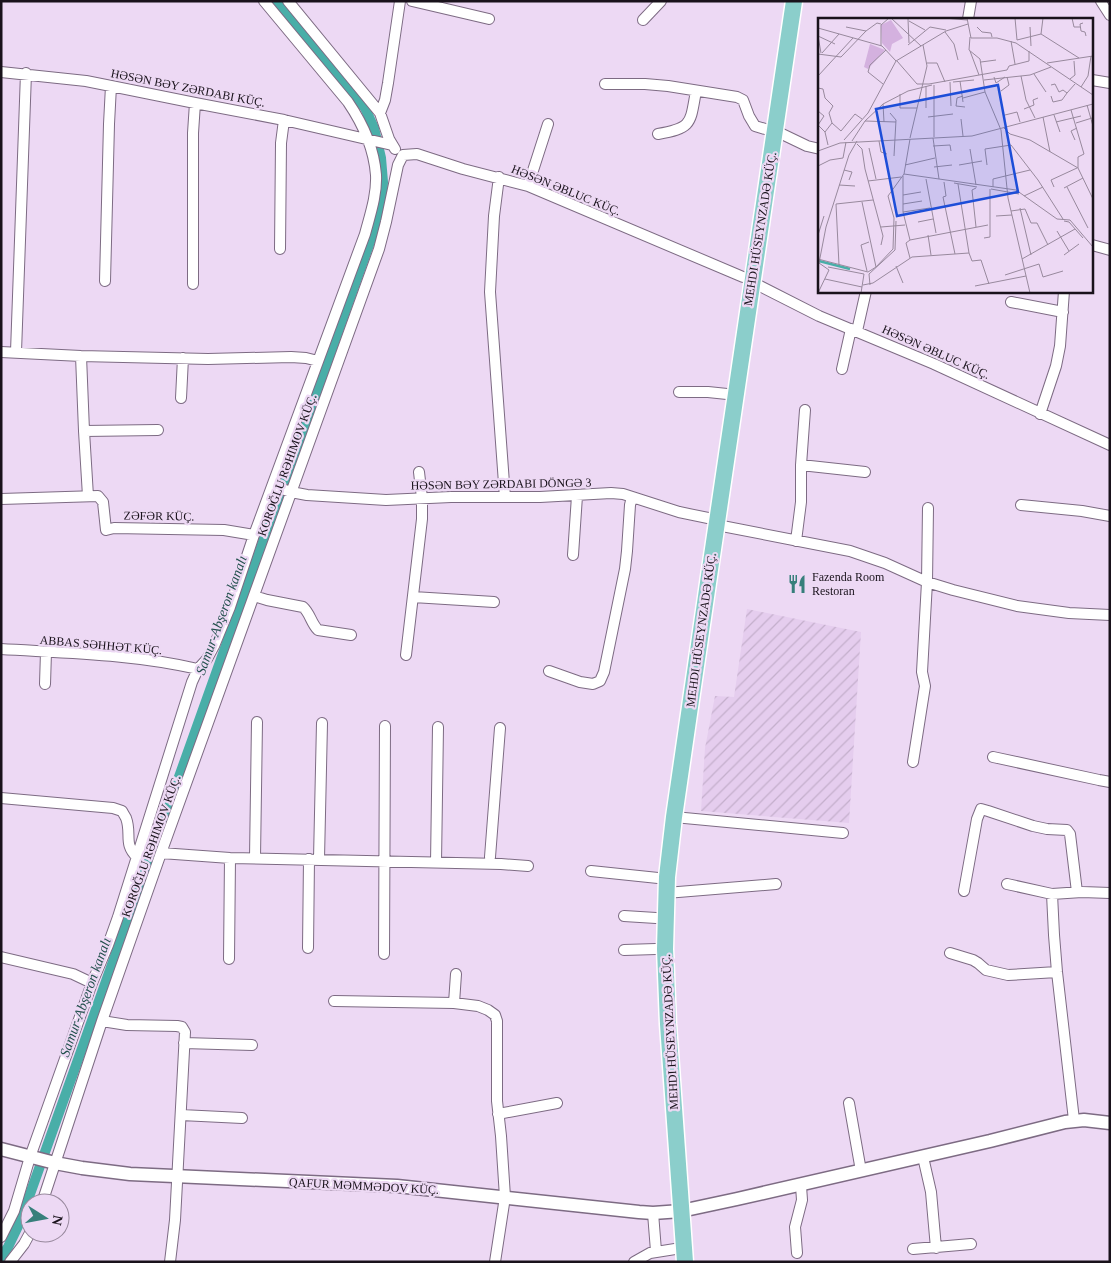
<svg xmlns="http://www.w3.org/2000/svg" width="1111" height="1263" font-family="Georgia,serif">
<defs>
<pattern id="industrial-furrows" width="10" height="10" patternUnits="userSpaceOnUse" patternTransform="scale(1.25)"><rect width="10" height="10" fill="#e5cdee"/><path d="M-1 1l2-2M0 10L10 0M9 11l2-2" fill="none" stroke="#c4afcc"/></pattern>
</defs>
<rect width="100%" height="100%" fill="#edd9f4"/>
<path fill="url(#industrial-furrows)" d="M747 609 861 632 849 823 701 811 705 748 715 696 734 697Z"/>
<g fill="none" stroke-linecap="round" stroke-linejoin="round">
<path stroke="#49aea8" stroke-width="10" d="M1 1257 8 1247 20 1222 375 228 382 202 383 182 381 158 374 128 365 108 276 1"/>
<g stroke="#7d6b83" stroke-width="12">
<path id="minor" d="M288 1 380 113 389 139 395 149
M412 1 489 19
M1101 1 1110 15
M968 19 971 1
M643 20 661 1
M1 72 86 81 111 86 195 103 284 120 392 145
M1092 80 1110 83
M605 84H645L668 86 737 97 743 100 749 116 755 126 782 134 807 146 820 149
M380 113 385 100 388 83 400 1
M658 134C693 128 690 123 696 91
M403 155 417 154 463 169 528 186 743 277
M499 177 494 216 490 292 505 497
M528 186 548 124
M1092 245 1110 250
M280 249 281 143 284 120
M105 281 109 124 111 86
M752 282 819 316 934 364 1110 445
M193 284V133L195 103
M1011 302 1063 312
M857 331 866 291
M1 352 81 356 208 359 291 357 306 358 318 361
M16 352 26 73
M81 356 84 431 88 496
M842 369 851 329
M679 392H708L727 394
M181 398 183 358
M1040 414 1056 366 1060 346 1064 291
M84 431 158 430
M801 465 865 472
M273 486 291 492 307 495 386 500 451 497H540L611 493 623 494 679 512 708 518
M1 499 98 496 103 502 106 530 114 528 224 530 254 535
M1021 505 1082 511 1110 516
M717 525 850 551 885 563 927 582 953 590 1017 606 1069 613 1110 615
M796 541 801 502V465L805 410
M573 555 577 496
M254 596 267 600 303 607C310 613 311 623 318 630L351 635
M413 597 494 602
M1 649C67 653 134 654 198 669
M406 655 422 519V498L419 472
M549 671 580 682 593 684 600 681 604 672 625 569 627 551 630 505 632 497
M45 684 46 652
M993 757 1099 780 1110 782
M913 762 925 686 922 672 927 582 928 508
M1 798 113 808 122 811C123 813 125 816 126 818 132 834 123 844 137 857
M674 817 843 833
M161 853 230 858 501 864 528 866
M490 857 500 728
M255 858 257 722
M319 859 322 723
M436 863 438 727
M591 871 658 878
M1007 884 1052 894 1082 892 1110 893
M964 891 977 819 981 809 988 811 1033 826 1047 829 1067 830 1070 834 1077 892
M666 893 776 884
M1052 894 1054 935 1057 972 1074 1120
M624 916 656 918
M308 948 309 859
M624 950 656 949
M950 953 973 960 978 963 986 970 1008 975 1057 972
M384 954 385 726
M1 957 73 974 92 983
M229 959 230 858
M334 1001 454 1003 478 1006 488 1010 495 1015 497 1021V1101L501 1136 505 1197 495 1262
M454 1003 456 974
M102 1021 127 1025 177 1026 182 1027 185 1032 175 1220 170 1262
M184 1043 252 1045
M849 1103 861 1171
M498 1114 557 1103
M181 1115 242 1118
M923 1157 931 1192 936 1248
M42 1203 102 1021 161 853 379 249 386 222 398 165 403 155
M653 1213 656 1251
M1 1237 14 1211 30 1157 92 983 108 945 118 917 192 682 198 669 207 659 214 646 230 607 254 535 365 234C370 215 377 195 376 175 374 149 363 124 348 102L264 1
M913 1249 971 1244
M797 1253 795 1227 802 1200 801 1186
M10 1262 24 1244 30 1233
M634 1262 650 1253 675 1249"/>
</g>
<g stroke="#7d6b83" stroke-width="15">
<path id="tertiary" d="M1 1149 55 1163 82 1168 130 1174 397 1186 639 1212 653 1213 681 1211 737 1199 990 1141 1065 1122 1084 1120 1110 1123"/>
</g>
<g stroke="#fff" stroke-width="19">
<path id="primary" d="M685 1262 668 1024 665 949 667 877 674 817 708 583 794 1"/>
</g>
<use href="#minor" stroke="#fff" stroke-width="10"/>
<use href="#tertiary" stroke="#fff" stroke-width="12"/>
<use href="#primary" stroke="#8bcecb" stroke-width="16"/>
<g stroke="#6c6070" stroke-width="4.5">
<path id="rail" d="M1109 1 1110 3"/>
</g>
<use href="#rail" stroke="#edd9f4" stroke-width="2.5" stroke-dasharray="8" stroke-linecap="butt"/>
</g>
<defs>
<g id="restaurant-bare" transform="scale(1.5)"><path d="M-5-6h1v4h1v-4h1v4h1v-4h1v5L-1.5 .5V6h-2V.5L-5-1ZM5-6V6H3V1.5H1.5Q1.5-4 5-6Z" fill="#377f7b" stroke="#edd9f4" stroke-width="2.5" paint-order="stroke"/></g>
</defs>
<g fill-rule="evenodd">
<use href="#restaurant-bare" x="797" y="584"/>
</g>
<g text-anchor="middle" stroke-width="4.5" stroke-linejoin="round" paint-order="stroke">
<g font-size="12" fill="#19121b" stroke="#edd9f4">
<text transform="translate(188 88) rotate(11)" y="4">HƏSƏN BƏY ZƏRDABI KÜÇ.</text>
<text transform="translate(566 190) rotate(22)" y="4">HƏSƏN ƏBLUC KÜÇ.</text>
<text transform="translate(760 229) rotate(-81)" y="4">MEHDI HÜSEYNZADƏ KÜÇ.</text>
<text transform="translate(936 352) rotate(24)" y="4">HƏSƏN ƏBLUC KÜÇ.</text>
<text transform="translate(287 465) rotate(-70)" y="4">KOROĞLU RƏHIMOV KÜÇ.</text>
<text transform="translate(501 484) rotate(-1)" y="4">HƏSƏN BƏY ZƏRDABI DÖNGƏ 3</text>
<text transform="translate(159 516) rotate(1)" y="4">ZƏFƏR KÜÇ.</text>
<text transform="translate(701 630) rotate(-82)" y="4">MEHDI HÜSEYNZADƏ KÜÇ.</text>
<text transform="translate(101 645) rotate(5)" y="4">ABBAS SƏHHƏT KÜÇ.</text>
<text transform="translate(151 846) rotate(-70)" y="4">KOROĞLU RƏHIMOV KÜÇ.</text>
<text transform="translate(670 1032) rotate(-93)" y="4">MEHDI HÜSEYNZADƏ KÜÇ.</text>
<text transform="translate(364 1186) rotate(3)" y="4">QAFUR MƏMMƏDOV KÜÇ.</text>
</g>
<g font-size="12" fill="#19121b" stroke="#edd9f4" text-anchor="start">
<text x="812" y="581">Fazenda Room<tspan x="812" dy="14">Restoran</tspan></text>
</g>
<g font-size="14" font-style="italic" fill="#23504d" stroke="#edd9f4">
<text transform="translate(221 615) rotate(-70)" y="5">Samur-Abşeron kanalı</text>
<text transform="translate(85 997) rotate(-70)" y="5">Samur-Abşeron kanalı</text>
</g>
</g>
<g transform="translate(818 18)">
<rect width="275" height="275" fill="#edd9f4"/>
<path d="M73 2 85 20 74 26 72 34 64 25 63 7ZM52 26 67 32 50 51 46 49Z" fill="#d4b1df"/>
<path fill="none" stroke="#49aea8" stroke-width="2.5" d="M1 243 32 251"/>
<path fill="none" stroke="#98899d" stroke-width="1" d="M73 0 103 28M126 0 149 2M149 0 153 20H179L198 25 275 77M197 0 199 22M254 0 256 9H262M90 1 91 25M91 3 107 12M265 5 262 6 263 13 267 14 268 18M28 9 48 13 59 5 63 6M159 9 164 14 173 15 174 19M212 9 213 28M0 10 64 28 78 43M127 14 136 26 140 42M223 16 225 0M152 19 151 32 162 41 167 74 183 112 190 180 212 275M199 22 223 16 261 40M193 23 197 46M90 27 112 9 128 12M63 28V7L71 0M152 33 161 57M3 35 0 18 17 26M4 35 21 16M0 36 23 39 48 13M79 43 99 66H111L189 52 191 48 211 43V33M163 44 178 42M109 45H119L127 64M229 45 275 38M216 56 228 74M0 58 35 20M203 58 208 82 217 100M176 59 178 65 187 59M252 61 257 57 256 43M166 62 212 57 233 49M142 63 145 84M132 64 133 88M135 64 156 62M65 66 50 54 52 47 68 32M233 67 237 66 241 74 245 72 249 75 257 66M263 69 270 58 273 38M0 70 5 71 7 80 15 88 11 95 14 105 7 114M183 73 191 67 189 59M82 76V90H99M145 78 139 80 138 88 147 89M233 78 235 84 244 82 249 75M145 80 167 74M65 86 66 104M269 87 275 108M108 90V68M206 91 216 87 215 82 220 80M253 92 266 136 260 139V150L275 181M0 93 6 98 0 107M72 95 78 102 76 138M187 97 199 94 202 104M236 97 242 114M110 99 135 96M225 99 232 134M143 101 145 118M47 103 78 104M238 104 263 98M14 105 23 113 37 96 44 101M258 105 274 100M0 107 7 114 10 127M186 110 192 116 212 122 260 150M116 119V67M92 120 109 48 105 27M115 120 121 161M26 122 50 95 78 43 128 13 150 6M257 122 253 113 259 110M34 123 47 103 65 86 90 73 114 67M61 123 63 134 69 136M39 126 44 131 47 151 65 218 63 227M115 128 132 127 133 133M51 130 58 161M152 131 158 167M0 133 22 125 154 118 275 86M87 147 117 140M141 147 164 143M169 147 167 131 193 127 220 162 245 201M0 148 12 142 25 140 28 124M116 149 134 147M26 152 34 154 31 162M86 156 92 121M85 158V194L92 222M108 161 118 215M50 163 83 159M126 164 128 178 125 179 137 236M136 165 159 169M140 166 151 235 154 243 163 242 171 266M21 167 37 168M175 169V161L212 152M236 169 233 162 259 150M249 169 270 210M158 170 154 172 158 209M246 170 265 160M173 171 201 176M85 177 103 174M206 178 225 169M44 184 58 249M18 186 21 247M18 186 55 182M85 186 104 183M202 190 213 237M193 193 207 191 213 205H219L230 227M85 194 112 190M178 198 194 197M246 203 251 204 265 220M100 204 115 201M63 209 87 207M239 213 251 233M0 217 6 198M110 217 113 237M166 220 172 219V171M246 237 261 226M92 240 88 225 92 222 170 207M0 241 50 254 58 249 75 231 76 200 70 178 86 156 198 172 239 201 252 202 275 229M204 241 257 211M78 248 85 265M10 249 46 256 43 275M49 253 43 227 51 224M187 257 221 246 225 259 245 253M7 261 44 269M45 267 55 265 94 239 151 235M52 267 51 256 77 232 78 203M157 268 208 258M0 275 11 252 1 245 8 209 31 137 39 123"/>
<path fill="#1d4ed8" fill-opacity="0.15" stroke="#1d4ed8" stroke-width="2.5" d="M180 67 200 174 79 198 58 91Z"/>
<rect width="275" height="275" fill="none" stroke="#19121b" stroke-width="2.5"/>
</g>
<rect width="1111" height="1263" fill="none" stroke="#19121b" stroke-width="5"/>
<g transform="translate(45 1218) rotate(101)"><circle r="24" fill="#edd9f4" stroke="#98899d"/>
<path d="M0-4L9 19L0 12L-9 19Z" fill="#377f7b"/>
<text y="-8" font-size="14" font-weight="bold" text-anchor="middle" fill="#19121b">N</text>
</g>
</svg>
